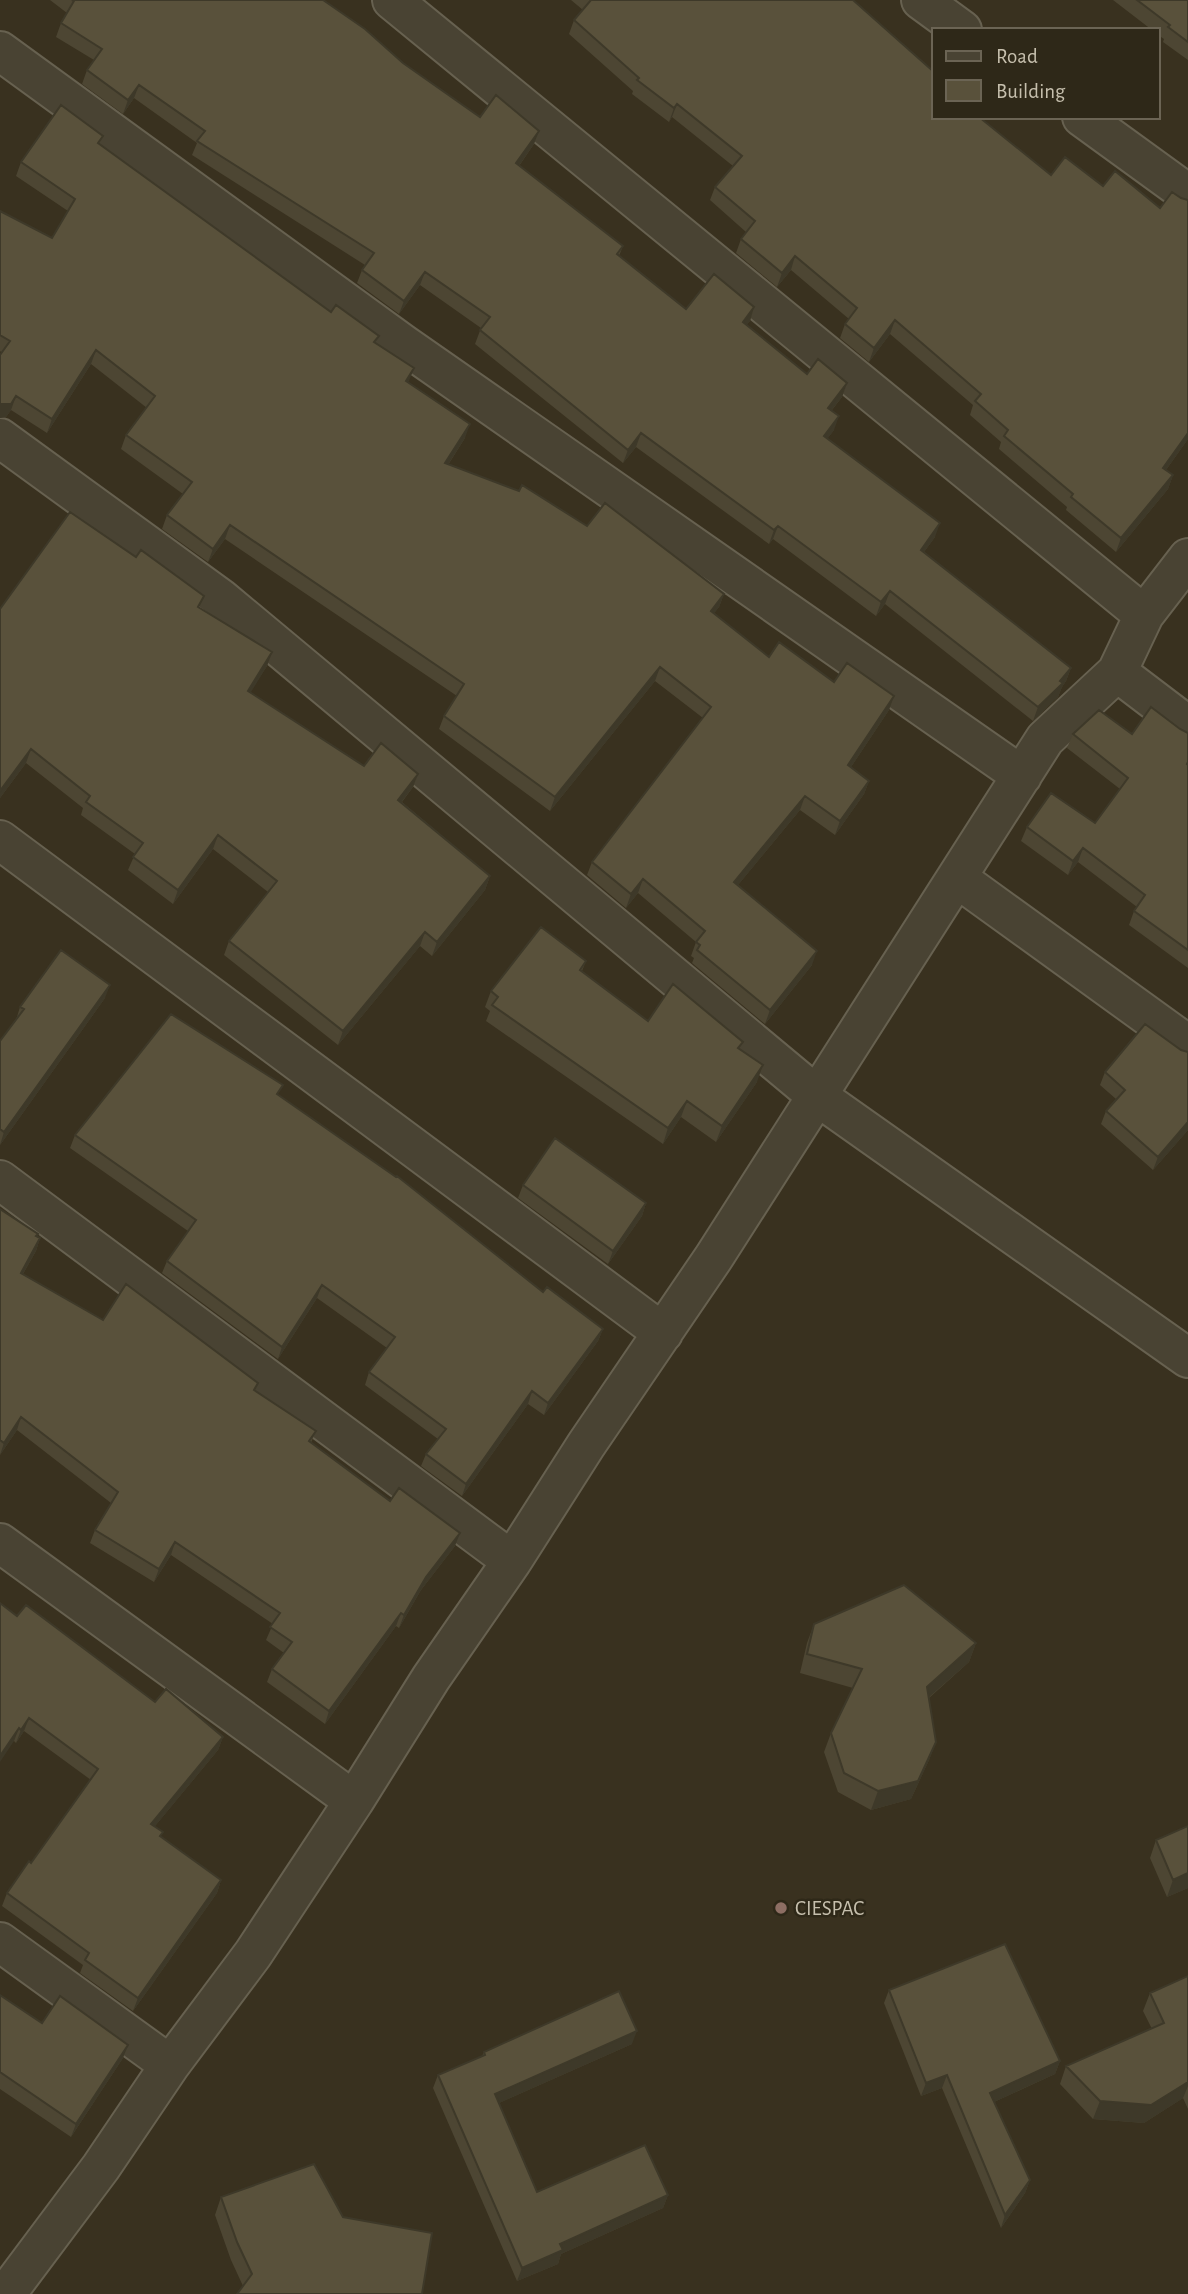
<svg xmlns="http://www.w3.org/2000/svg" width="1188" height="2294" font-family="'Alegreya Sans',sans-serif">
<rect width="100%" height="100%" fill="#39311f"/>
<g fill="none" stroke-linecap="round" stroke-linejoin="round">
<g stroke="#676150" stroke-width="42">
<path id="minor" d="M392 0 1144 615
M921 0 962 30
M0 51 403 344 1022 776
M1082 117 1188 194
M0 438 220 598 817 1096 1188 1358
M1117 672 1188 726
M0 840 663 1333
M957 878 1188 1045
M0 1180 512 1561
M0 1543 354 1801
M0 1942 170 2065
M6 2294 101 2167 170 2065 253 1954 354 1801 431 1678 512 1561 586 1445 714 1257 1045 739 1117 672 1144 615 1188 558"/>
</g>
<use href="#minor" stroke="#494333" stroke-width="38"/>
</g>
<path fill="#4d4633" d="M50 0H323L403 63 480 117 534 144 519 166 623 246 619 256 686 309 754 307 750 321 746 325 807 374 847 383 842 397 832 410 834 430 827 439 935 537 924 552 1071 668 1066 681 1062 687 1058 697 1033 721 885 604 876 616 773 539 769 544 636 447 623 463 475 344 481 328 420 285 399 314 357 283 362 270 365 265 192 155 197 143 134 98 123 114 82 84 87 70 94 60 56 37 61 23 67 13Z
M571 0H853L934 117 1051 175 1103 186 1160 208 1181 198 1188 200V439L1166 470 1173 475 1168 489 1116 552 1066 510 1067 507 999 449 1001 442 970 415 973 405 890 334 869 362 840 338 845 324 849 319 791 270 777 287 736 253 741 239 746 232 710 200 715 187 733 166 672 117 669 122 632 94 633 91 569 34 574 20 583 10Z
M1113 0H1188V60L1163 42 1164 39 1158 35V30H1152Z
M100 145 331 312 376 344 409 383 465 438 448 465 587 526 724 594 719 607 714 613 769 657 834 682 889 710 851 767 869 781 864 794 835 835 800 810 738 885 812 965 765 1024 692 963 694 958 691 956 696 942 638 893 626 908 587 875 592 862 703 718 655 681 550 811 439 729 444 716 457 696 225 539 208 562 162 529 167 515 183 494 121 449 126 435 147 408 91 364 47 433 11 410 6 417 0 418V355L2 353 0 351V211L52 238 68 211 16 176 21 162Z
M200 608 272 652 267 666 250 692 364 766 418 774 413 787 402 802 490 876 485 890 432 956 420 946 338 1045 224 955 229 941 268 892 213 849 173 904 128 870 135 854 81 815 83 808 26 763 0 798V609Z
M1180 729 1188 733V968L1129 925 1134 911 1137 907 1078 862 1068 875 1021 841 1027 827 1095 823 1120 789 1067 748 1073 734H1132Z
M586 961 582 971 648 1021 740 1049 757 1082 716 1142 681 1117 663 1144 486 1021 490 1011 485 1007 491 991Z
M105 998 0 1145V1041L16 1020 20 1007Z
M1181 1050 1188 1130 1153 1170 1101 1124 1106 1111 1116 1099 1100 1085 1105 1072Z
M279 1096 543 1292 603 1329 598 1341 544 1415 528 1404 462 1496 421 1466 426 1454 438 1439 365 1385 369 1372 387 1348 317 1298 278 1359 162 1273 167 1261 188 1231 70 1148 75 1135Z
M523 1185 646 1203 642 1216 608 1264 518 1198Z
M0 1209 38 1234 37 1236 40 1238 36 1251 23 1274 103 1320 258 1383 255 1391 316 1431 311 1443 390 1501 455 1546 421 1590 399 1628 396 1626 325 1724 267 1682 272 1669 284 1653 266 1640 273 1624 171 1555 154 1582 90 1543 95 1530 111 1503 17 1430 0 1455Z
M17 1616 155 1702 223 1737 218 1750 155 1826 161 1837 221 1880 217 1893 133 2011 80 1973 83 1965 2 1906 7 1893 31 1863 91 1780 24 1731 16 1743 14 1741Z
M814 1624 976 1643 969 1662 929 1698 936 1742 929 1760 911 1799 871 1810 838 1792 824 1752 831 1733 853 1688 800 1673 807 1643Z
M1156 1840 1188 1888 1167 1897 1150 1858Z
M1188 1976V2109L1183 2098 1144 2123 1093 2119 1060 2084 1066 2066 1152 2029 1143 2011 1150 1993Z
M889 1990 1060 2061 1055 2074 994 2102 1030 2180 1025 2193 1001 2228 942 2088 921 2096 884 2003Z
M0 1995 42 2023 123 2058 71 2137 0 2089Z
M632 2044 499 2103 537 2192 668 2195 663 2208 561 2254 558 2264 517 2281 433 2088 438 2075 482 2056 484 2052Z
M221 2197 343 2217 243 2286 231 2260 215 2215Z"/>
<path fill="#3e3929" d="M139 85 134 98 123 114 128 100Z
M677 104 672 117 669 122 674 108Z
M539 131 534 144 511 177 516 163Z
M795 256 791 270 777 287 782 273Z
M425 272 420 285 399 314 404 301Z
M754 307 750 321 738 335 743 322Z
M895 320 890 334 869 362 874 348Z
M96 350 91 364 47 433 52 419Z
M414 368 409 381 401 395 406 381Z
M847 383 842 397 823 421 828 408Z
M16 396 11 410 6 417 0 418V404Z
M839 416 834 430 819 450 824 436Z
M470 424 465 438 440 477 445 463Z
M641 433 636 447 623 463 628 450Z
M1188 433V439L1158 481 1163 468Z
M1173 475 1168 489 1116 552 1121 538Z
M940 523 935 537 916 563 921 550Z
M230 525 225 539 208 562 213 549Z
M778 526 773 539 769 544 774 530Z
M890 591 885 604 876 616 881 602Z
M724 594 719 607 706 624 711 611Z
M272 652 267 666 243 705 248 691Z
M660 667 655 681 550 811 555 797Z
M1071 668 1066 681 1062 687 1058 697 1033 721 1038 707Z
M894 696 889 710 843 779 848 765Z
M31 749 26 763 0 798V791Z
M418 774 413 787 393 813 398 800Z
M869 781 864 794 835 835 840 821Z
M805 796 800 810 729 896 734 882Z
M218 835 213 849 173 904 178 890Z
M1083 848 1078 862 1068 875 1073 861Z
M490 876 485 890 432 956 437 942Z
M643 879 638 893 626 908 631 894Z
M425 932 420 946 338 1045 343 1031Z
M817 951 812 965 765 1024 770 1010Z
M110 985 105 998 0 1145 4 1132Z
M763 1065 757 1082 716 1142 722 1126Z
M687 1101 681 1117 663 1144 668 1128Z
M1188 1122V1130L1153 1170 1158 1157Z
M646 1203 642 1216 608 1264 613 1251Z
M40 1238 36 1251 16 1286 21 1273Z
M322 1285 317 1298 278 1359 282 1347Z
M603 1329 598 1341 544 1415 548 1403Z
M532 1391 528 1404 462 1496 466 1484Z
M21 1417 17 1430 0 1455 4 1443Z
M460 1533 455 1546 421 1590 399 1628 404 1615 426 1577Z
M175 1542 171 1555 154 1582 159 1569Z
M401 1613 396 1626 325 1724 329 1711Z
M976 1643 969 1662 920 1705 927 1687Z
M29 1718 24 1731 16 1743 21 1730Z
M19 1728 14 1741 0 1762V1756Z
M223 1737 218 1750 146 1837 151 1824Z
M936 1742 929 1760 911 1799 871 1810 878 1791Z
M1188 1873V1888L1167 1897 1173 1880Z
M221 1880 217 1893 133 2011 138 1998Z
M637 2031 632 2044 490 2107 495 2094Z
M128 2045 123 2058 71 2137 76 2124Z
M1060 2061 1055 2074 985 2106 990 2093Z
M947 2075 942 2088 921 2096 926 2083Z
M1188 2082V2086L1183 2098 1144 2123 1093 2119 1100 2101Z
M1030 2180 1025 2193 1001 2228 1005 2215Z
M668 2195 663 2208 561 2254 558 2264 517 2281 522 2268 560 2244Z"/>
<path fill="#59513b" stroke="#3e3929" stroke-width="2" d="M72 0H323L365 29 403 63 480 117 496 95 539 131 516 163 623 246 617 254 686 309 714 274 754 307 743 322 807 374 818 359 847 383 828 408 839 416 824 436 940 523 921 550 1071 668 1060 681 1063 683 1038 707 890 591 881 602 778 526 774 530 641 433 628 450 480 330 490 317 425 272 404 301 362 270 374 253 197 141 205 131 139 85 128 100 87 70 102 49 61 23 74 1Z
M591 0H853L934 72V117H979L1051 175 1065 157 1103 186 1115 171 1160 208 1172 192 1181 198 1188 200V433L1163 468 1173 475 1121 538 1071 497 1073 494 1004 436 1008 430 975 401 981 394 895 320 874 348 845 324 857 308 795 256 782 273 741 239 755 221 715 187 742 156 677 104 674 108 637 80 639 78 574 20Z
M1137 0H1188V42L1168 27 1170 25Z
M61 105 103 136 98 143 331 312 336 305 379 336 374 342 414 368 406 381 470 424 445 463 519 491 522 485 587 526 605 503 724 594 711 611 769 657 779 642 834 682 847 663 894 696 848 765 869 781 840 821 805 796 734 882 817 951 770 1010 697 950 700 945 696 942 705 931 643 879 631 894 592 862 711 707 660 667 555 797 444 716 464 684 230 525 213 549 167 515 192 482 126 435 155 396 96 350 52 419 16 396 11 404H0V355L10 341 0 335V211L52 238 75 199 21 162Z
M70 512 136 557 141 550 204 596 198 607 272 652 248 691 364 766 381 743 418 774 398 800 490 876 437 942 425 932 343 1031 229 941 277 881 218 835 178 890 133 857 143 843 86 802 90 796 31 749 0 791V609Z
M1151 707 1180 729 1188 733V762L1187 764 1188 765V950L1134 911 1145 895 1083 848 1073 861 1027 827 1051 793 1095 823 1128 778 1073 734 1099 710 1132 734Z
M541 927 586 961 580 970 648 1021 673 984 743 1042 738 1048 763 1065 722 1126 687 1101 668 1128 492 1005 498 997 491 991Z
M61 950 110 985 4 1132 0 1129V1041L24 1009 20 1007Z
M171 1014 283 1085 277 1094 396 1177 397 1176 543 1292 547 1287 603 1329 548 1403 532 1391 466 1484 426 1454 446 1429 369 1372 395 1337 322 1285 282 1347 167 1261 196 1220 75 1135Z
M1145 1024 1181 1050 1188 1052V1122L1158 1157 1106 1111 1125 1090 1105 1072Z
M555 1138 646 1203 613 1251 523 1185Z
M0 1209 38 1234 36 1236 40 1238 21 1273 103 1320 126 1284 258 1383 254 1390 316 1431 309 1441 390 1501 399 1488 460 1533 426 1577 404 1615 401 1613 329 1711 272 1669 292 1642 270 1627 280 1613 175 1542 159 1569 95 1530 118 1492 21 1417 4 1443 0 1440Z
M904 1585 976 1643 927 1687 936 1742 918 1781 878 1791 844 1773 831 1733 862 1669 807 1654 814 1624Z
M0 1603 17 1616 26 1605 155 1702 166 1689 223 1737 151 1824 163 1832 160 1836 221 1880 138 1998 85 1960 89 1953 7 1893 29 1861 31 1863 98 1769 29 1718 21 1730 19 1728 0 1756Z
M1188 1826V1873L1173 1880 1156 1840Z
M1005 1944 1060 2061 990 2093 1030 2180 1005 2215 947 2075 926 2083 889 1990Z
M1188 1976V2082L1151 2105 1100 2101 1066 2066 1164 2023 1150 1993Z
M619 1991 637 2031 495 2094 537 2192 645 2145 668 2195 560 2244 563 2250 522 2268 438 2075 485 2055 484 2052Z
M0 1995 42 2023 60 1996 128 2045 76 2124 0 2072Z
M314 2164 343 2217 432 2233 422 2294H237L252 2274 237 2242 221 2197Z"/>
<circle fill="#8d6e63" stroke="#2e2818" stroke-width="2.5" cx="781" cy="1908" r="7"/>
<g text-anchor="middle" stroke-width="5" stroke-linejoin="round" paint-order="stroke">
<g font-size="21" fill="#c6bfad" stroke="#2e2818" text-anchor="start">
<text x="795" y="1915">CIESPAC</text>
</g>
</g>
<rect x="932" y="28" width="228" height="91" fill="#2e2818" stroke="#6b6454" stroke-width="2"/>
<rect x="946" y="51" width="35" height="10" fill="#494333" stroke="#6b6454" stroke-width="2"/>
<text x="996" y="63" font-size="21" fill="#c6bfad">Road</text>
<rect x="946" y="80" width="35" height="21" fill="#59513b" stroke="#6b6454" stroke-width="2"/>
<text x="996" y="98" font-size="21" fill="#c6bfad">Building</text>
</svg>
